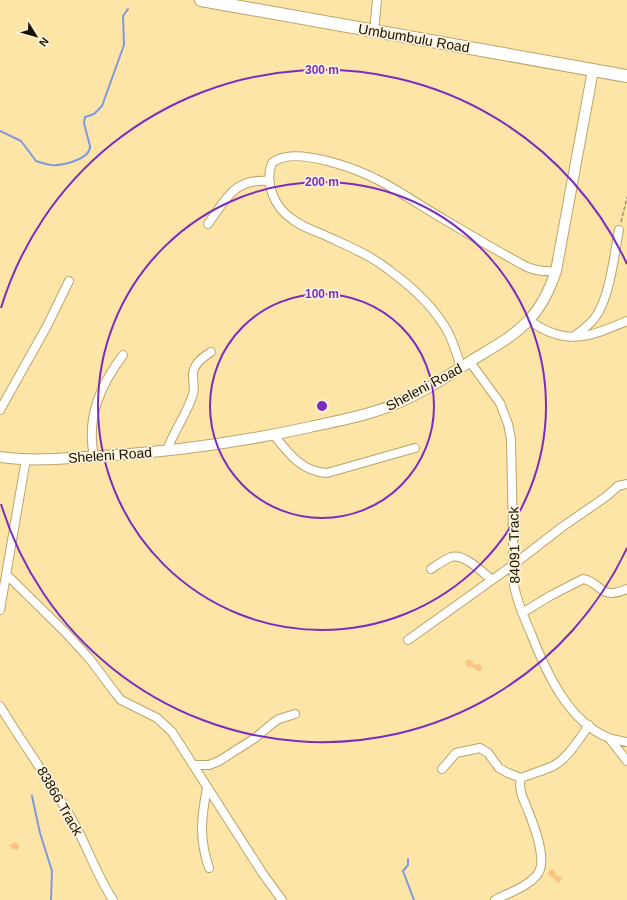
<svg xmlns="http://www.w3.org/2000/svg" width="627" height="900" font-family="Helvetica,sans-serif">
<rect width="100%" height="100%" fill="#fde4a7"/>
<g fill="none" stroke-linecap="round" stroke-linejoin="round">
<path stroke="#8099de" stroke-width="2" d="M0 131 21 141 36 161C41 163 46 164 51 165 62 166 91 159 90 146L84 123 85 117 94 114 102 106 124 45 123 16 128 9
M32 796 40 833 52 871 51 900
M408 859V865L403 871 414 900"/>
</g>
<path fill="#fec281" d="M468 659 472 661 474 665 480 664 482 667 481 670 478 671 473 667 466 666 465 663Z
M15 842 19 845V848L17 850 13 849 9 845Z
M550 870H554L556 875 561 877 562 879 560 882 557 883 554 878 550 876 548 873Z"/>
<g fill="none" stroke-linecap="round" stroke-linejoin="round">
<g stroke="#bca469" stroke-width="10">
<path id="minor" d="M374 31 377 0
M208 224C226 199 234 178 269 181
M529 320C565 347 589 337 627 321
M573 337C580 332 588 326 594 319 610 299 614 255 619 230
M470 362 500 403 508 424 511 439 514 585C517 603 525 619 532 636 547 674 569 722 609 738 615 740 621 741 627 742
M461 368C458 357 454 345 449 334 436 309 411 286 389 270 369 254 345 245 322 234 311 230 301 226 292 219 275 208 264 183 272 163 294 144 360 170 382 182 404 194 424 208 445 220 472 236 499 252 527 267 537 271 545 272 556 271
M0 410 47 326 69 281
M274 435C288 453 302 472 327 473L415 448
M167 451C173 431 187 415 193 394 196 386 190 374 195 367 198 360 205 356 211 352
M94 457C86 417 100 386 123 355
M431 569C437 565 444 560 451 557 464 553 482 572 492 580
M6 574 67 634 89 658 116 694 121 700 157 718 172 732 263 874 282 900
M0 610 26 459
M522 613 550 596 583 579C602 582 599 601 627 589
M408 640 513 565 562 527 607 496 618 486 627 484
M0 706C24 746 52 783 74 823 88 848 97 876 113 900
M609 738 627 761
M193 765H209L219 761 255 738 273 723 279 719 295 714
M442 769 456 753 480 748 488 753 499 768 508 773 521 778
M207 788C201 819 199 838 209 868
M495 900C508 893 527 887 537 875 549 861 533 823 527 808 523 798 518 789 521 778 531 774 541 771 551 767 566 761 580 738 589 725"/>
</g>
<g stroke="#bca469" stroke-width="12">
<path id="tertiary" d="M0 457C34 462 68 458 102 456 172 452 241 442 310 427 332 422 355 418 376 411 412 400 443 379 474 359 494 347 514 336 529 320 542 306 550 289 556 271L593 70"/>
</g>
<g stroke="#bca469" stroke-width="14">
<path id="secondary" d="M201 0 627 76"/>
</g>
<path stroke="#a49165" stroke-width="1.5" stroke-dasharray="4 2" stroke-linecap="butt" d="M621 222 627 197"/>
<use href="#minor" stroke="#fff" stroke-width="8"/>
<use href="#tertiary" stroke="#fff" stroke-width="10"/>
<use href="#secondary" stroke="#fff" stroke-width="12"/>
</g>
<g fill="none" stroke="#7b2cbf" stroke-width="2">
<circle cx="322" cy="406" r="112"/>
<circle cx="322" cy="406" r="224"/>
<path d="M627 548A336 336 0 0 1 1 504M1 308A336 336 0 0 1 627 264"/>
</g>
<g text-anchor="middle" stroke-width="3.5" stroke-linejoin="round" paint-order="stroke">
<g font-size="14" fill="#191000" stroke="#fdf3db">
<text transform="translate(414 38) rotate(10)" y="5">Umbumbulu Road</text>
<text transform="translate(424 387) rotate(-28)" y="5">Sheleni Road</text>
<text transform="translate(110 455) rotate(-4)" y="5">Sheleni Road</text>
<text transform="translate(514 545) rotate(-91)" y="5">84091 Track</text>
<text transform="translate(60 801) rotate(60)" y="5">83866 Track</text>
</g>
</g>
<circle cx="322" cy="406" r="6" fill="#7b2cbf" stroke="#fdf3db" stroke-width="2"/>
<g font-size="12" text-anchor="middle" font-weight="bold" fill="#7b2cbf" stroke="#fdf3db" stroke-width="3.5" stroke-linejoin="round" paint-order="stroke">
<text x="322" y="74">300 m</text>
<text x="322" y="186">200 m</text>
<text x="322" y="298">100 m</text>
</g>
<g transform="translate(36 36) rotate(127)" stroke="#fdf3db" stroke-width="3" paint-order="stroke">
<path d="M0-3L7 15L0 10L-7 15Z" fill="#191000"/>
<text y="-6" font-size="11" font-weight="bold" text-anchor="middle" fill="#191000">N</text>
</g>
</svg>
